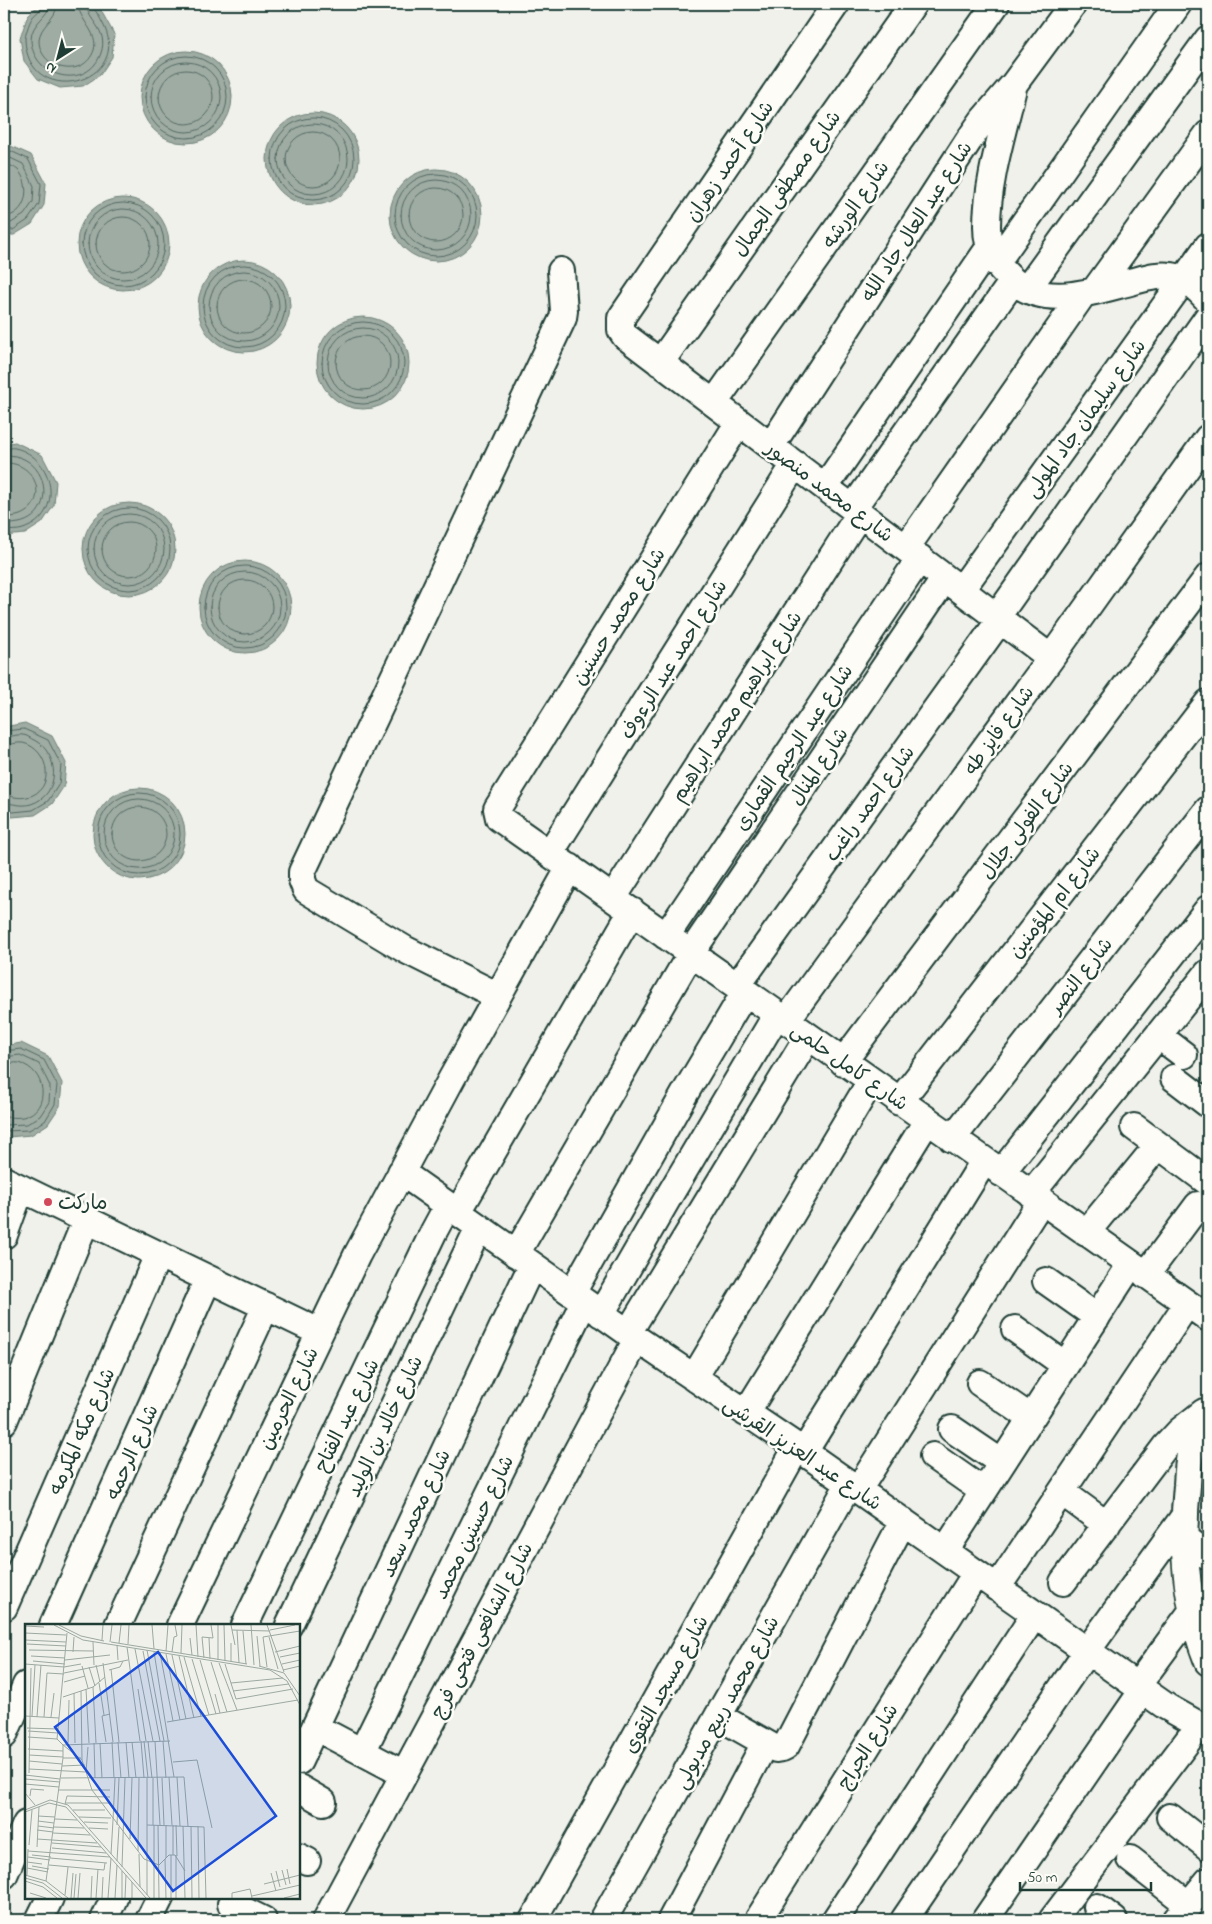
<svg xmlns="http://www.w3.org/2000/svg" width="1212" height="1924" font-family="'Indie Flower','Playpen Sans Arabic',sans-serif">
<rect width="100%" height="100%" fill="#f0f1eb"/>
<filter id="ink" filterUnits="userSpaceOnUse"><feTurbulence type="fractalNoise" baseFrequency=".02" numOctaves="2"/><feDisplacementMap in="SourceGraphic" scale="10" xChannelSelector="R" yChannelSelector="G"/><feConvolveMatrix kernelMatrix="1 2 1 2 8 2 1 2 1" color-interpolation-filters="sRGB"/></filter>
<g filter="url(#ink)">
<path fill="#9faca4" stroke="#6c8077" d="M40 4H93L99 7 114 34 112 57 100 75 83 86 60 88 38 79 24 61 20 38 28 15Z
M532 4H572C560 11 544 9 532 4Z
M140 97a46 46 0 1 1 92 0a46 46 0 1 1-92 0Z
M267 159a46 46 0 1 1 92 0a46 46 0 1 1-92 0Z
M4 143 31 155 46 183 44 205 32 224 14 235H4Z
M390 215a46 46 0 1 1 92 0a46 46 0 1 1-92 0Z
M77 244a46 46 0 1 1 92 0a46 46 0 1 1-92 0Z
M198 306a46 46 0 1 1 92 0a46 46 0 1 1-92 0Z
M317 363a46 46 0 1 1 92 0a46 46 0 1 1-92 0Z
M15 442 42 455 56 482 54 505 42 523 25 534 4 536V444Z
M83 549a46 46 0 1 1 92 0a46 46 0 1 1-92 0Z
M199 607a46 46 0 1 1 92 0a46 46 0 1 1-92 0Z
M25 723 52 736 66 763 64 786 52 804 35 815 12 817 4 814V727Z
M93 834a46 46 0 1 1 92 0a46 46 0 1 1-92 0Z
M21 1043 48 1056 62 1083 60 1106 48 1124 31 1135 8 1137 4 1135V1046Z"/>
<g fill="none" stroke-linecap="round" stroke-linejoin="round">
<path stroke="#526961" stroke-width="1" d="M43 4C42 11 36 12 32 18 29 23 25 35 25 40 29 111 134 83 103 24 100 18 97 12 93 8L92 4
M50 4C49 17 31 22 31 40 33 79 88 91 101 53 109 29 87 21 86 4
M57 4C57 20 39 25 39 41 40 70 84 80 94 50 99 32 79 21 78 4
M145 97a41 41 0 1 1 82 0a41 41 0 1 1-82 0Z
M151 97a35 35 0 1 1 70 0a35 35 0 1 1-70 0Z
M159 97a27 27 0 1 1 54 0a27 27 0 1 1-54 0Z
M272 159a41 41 0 1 1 82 0a41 41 0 1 1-82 0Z
M278 159a35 35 0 1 1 70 0a35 35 0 1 1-70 0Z
M286 159a27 27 0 1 1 54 0a27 27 0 1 1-54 0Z
M4 148 28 159 41 184 39 204 28 220 13 230H4
M4 155 23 164 34 186 33 202 24 215 11 223 4 224
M4 163C8 165 15 167 18 170 32 186 27 215 4 217
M395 215a41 41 0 1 1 82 0a41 41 0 1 1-82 0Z
M401 215a35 35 0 1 1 70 0a35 35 0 1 1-70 0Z
M409 215a27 27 0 1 1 54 0a27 27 0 1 1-54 0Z
M82 244a41 41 0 1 1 82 0a41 41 0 1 1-82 0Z
M88 244a35 35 0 1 1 70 0a35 35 0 1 1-70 0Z
M96 244a27 27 0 1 1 54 0a27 27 0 1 1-54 0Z
M203 306a41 41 0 1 1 82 0a41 41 0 1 1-82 0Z
M209 306a35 35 0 1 1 70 0a35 35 0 1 1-70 0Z
M217 306a27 27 0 1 1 54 0a27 27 0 1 1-54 0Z
M322 363a41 41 0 1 1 82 0a41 41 0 1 1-82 0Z
M328 363a35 35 0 1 1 70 0a35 35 0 1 1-70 0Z
M336 363a27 27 0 1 1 54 0a27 27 0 1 1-54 0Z
M4 449C7 449 12 447 15 448 55 457 65 515 23 529 18 531 10 530 4 531
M4 455C50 453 58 515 19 523 14 524 9 524 4 525
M4 463C37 461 50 503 20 515 15 517 9 517 4 517
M88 549a41 41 0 1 1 82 0a41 41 0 1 1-82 0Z
M94 549a35 35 0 1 1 70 0a35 35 0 1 1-70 0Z
M102 549a27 27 0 1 1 54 0a27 27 0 1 1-54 0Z
M204 607a41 41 0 1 1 82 0a41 41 0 1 1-82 0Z
M210 607a35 35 0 1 1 70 0a35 35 0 1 1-70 0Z
M218 607a27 27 0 1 1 54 0a27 27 0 1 1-54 0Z
M4 731 24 729 48 740 61 765 59 784 48 801 33 810 13 812 4 809
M4 738C10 737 17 734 23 735 27 735 31 739 34 740 60 753 61 795 31 804 21 807 13 803 4 803
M4 745C10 745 17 742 23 743 50 749 56 791 27 797 18 799 12 796 4 795
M98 834a41 41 0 1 1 82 0a41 41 0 1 1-82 0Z
M104 834a35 35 0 1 1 70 0a35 35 0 1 1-70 0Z
M112 834a27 27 0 1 1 54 0a27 27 0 1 1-54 0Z
M4 1051 21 1049 44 1060 57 1085 55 1104 45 1121 29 1130 4 1131
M4 1057 20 1055 39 1064 50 1086 49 1102 40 1116 27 1124 4 1125
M4 1064C9 1064 15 1062 19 1063 46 1069 52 1110 23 1117 17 1118 10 1117 4 1117"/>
<g stroke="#1f3d34" stroke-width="30">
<path id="minor" d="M836 4 621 318V330L625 336 1051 658
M1013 88C1003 132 987 181 987 226 987 246 993 262 1008 276 1042 311 1093 291 1134 281 1146 278 1158 274 1171 276 1187 278 1198 289 1208 300
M996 263 1178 4
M1027 289 1208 39
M1095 290 1208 134
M660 363 913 4
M714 403 996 4
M739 422 497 809 499 818 1208 1318
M771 446 969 140 983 120 1014 84 1073 4
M825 487 989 248
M853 508 1013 281
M906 548 1083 294
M961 590 1208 246
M997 617 1208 317
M550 853 795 464
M613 898 860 513
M666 936 920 558
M737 986 1000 620
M498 996 406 950 306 890 302 880V872L563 318 564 311 561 271
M786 1021 1051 658 1208 438
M1159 1036 1184 1055
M843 1062 1208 577
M1174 1078 1208 1104
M899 1102 1208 703
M1134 1127 1208 1182
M952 1139 1208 810
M401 1172 637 1339 797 1447 1167 1707 1208 1730
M1001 1173 1208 909
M4 1180 319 1332
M1031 1194 1208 973
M458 1212 632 911
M1086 1233 1158 1145
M4 1235 21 1188
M516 1254 691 953 945 578
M1146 1275 1198 1205
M1046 1281 1097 1317
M572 1293 685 1093 745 992
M601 1314 669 1196 777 1014
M1015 1329 1065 1365
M628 1333 808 1037
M694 1378 871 1081
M980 1383 1031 1418
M746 1413 927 1121
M1208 1416C1202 1425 1196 1433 1193 1443 1188 1456 1188 1471 1187 1485 1181 1544 1186 1607 1208 1662
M4 1421 86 1220
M952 1429 1002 1463
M804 1452 984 1161
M933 1456 983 1491
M858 1490 1041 1201
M1062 1492 1107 1525
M1183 1537 1208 1556
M945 1551 1131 1264
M1063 1582 1165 1447 1180 1431 1204 1412
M997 1588 1187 1304
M4 1607 158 1255
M53 1625 208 1279
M118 1625 266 1306
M180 1625 357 1255 452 1078 570 867
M245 1625 434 1231 448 1205
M289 1625 479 1227
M1137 1686 1193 1610
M718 1716 776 1749 782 1748 786 1746 903 1521
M315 1727 404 1774
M4 1735 26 1685
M362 1752 584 1302
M299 1761 532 1265
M299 1788 323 1802
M1170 1817 1208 1847
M299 1857 307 1861
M1130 1859 1189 1905
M4 1875 26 1824
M231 1904 263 1920
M1097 1907 1114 1920
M39 1920 50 1898
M104 1920 114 1898
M149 1920 160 1898
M326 1920 637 1339
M533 1920 797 1447
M603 1920 849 1484
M671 1920 765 1743
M758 1920 976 1573
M835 1920 1035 1614
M904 1920 1087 1651 1183 1518
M985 1920 1143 1690
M1052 1920 1199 1726
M1176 1920 1208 1881"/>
</g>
<use href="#minor" stroke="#fdfcf7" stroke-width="26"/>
</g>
</g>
<circle fill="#d1495b" stroke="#fdfcf7" stroke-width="2" cx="48" cy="1202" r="5"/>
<g text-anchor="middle" stroke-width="5" stroke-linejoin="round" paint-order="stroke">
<g font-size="20" fill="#1f3d34" stroke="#fdfcf7">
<text transform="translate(729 161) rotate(-56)" y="7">شارع أحمد زهران</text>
<text transform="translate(786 183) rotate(-55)" y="7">شارع مصطفى الجمال</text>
<text transform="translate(855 204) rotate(-55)" y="7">شارع الورشه</text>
<text transform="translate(916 221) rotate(-57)" y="7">شارع عبد العال جاد الله</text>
<text transform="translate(1085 418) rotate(-54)" y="7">شارع سليمان جاد المولى</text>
<text transform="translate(830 491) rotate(37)" y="7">شارع محمد منصور</text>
<text transform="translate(618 616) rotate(-58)" y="7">شارع محمد حسنين</text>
<text transform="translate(673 659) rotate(-58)" y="7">شارع احمد عبد الرءوف</text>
<text transform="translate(736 706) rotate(-57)" y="7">شارع ابراهيم محمد ابراهيم</text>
<text transform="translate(998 730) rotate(-54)" y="7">شارع فايز طه</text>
<text transform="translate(793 747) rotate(-56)" y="7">شارع عبد الرحيم القمارى</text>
<text transform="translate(818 766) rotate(-56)" y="7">شارع المنال</text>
<text transform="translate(869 803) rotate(-54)" y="7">شارع احمد راغب</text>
<text transform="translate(1026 820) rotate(-53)" y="7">شارع الفولى جلال</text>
<text transform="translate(1054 902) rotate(-52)" y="7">شارع ام المؤمنين</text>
<text transform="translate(1080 975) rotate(-52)" y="7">شارع النصر</text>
<text transform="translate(850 1066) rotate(35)" y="7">شارع كامل حلمى</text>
<text transform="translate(288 1398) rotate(-64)" y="7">شارع الحرمين</text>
<text transform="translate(346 1415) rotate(-64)" y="7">شارع عبد الفتاح</text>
<text transform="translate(384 1426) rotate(-65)" y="7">شارع خالد بن الوليد</text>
<text transform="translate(81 1431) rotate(-66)" y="7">شارع مكه المكرمه</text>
<text transform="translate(131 1452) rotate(-66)" y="7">شارع الرحمه</text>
<text transform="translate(803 1453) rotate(34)" y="7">شارع عبد العزيز القرشى</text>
<text transform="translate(415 1513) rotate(-65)" y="7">شارع محمد سعد</text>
<text transform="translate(473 1527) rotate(-64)" y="7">شارع حسنين محمد</text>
<text transform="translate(481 1630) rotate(-62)" y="7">شارع الشافعى فتحى فرج</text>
<text transform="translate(665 1684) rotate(-61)" y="7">شارع مسجد التقوى</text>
<text transform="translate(726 1702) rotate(-61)" y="7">شارع محمد ربيع مدبولى</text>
<text transform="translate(867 1746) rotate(-58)" y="7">شارع الجراج</text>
</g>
<g font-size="20" fill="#1f3d34" stroke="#fdfcf7" text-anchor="start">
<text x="58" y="1209">ماركت</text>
</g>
</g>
<g transform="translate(25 1624)">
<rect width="275" height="275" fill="#f0f1eb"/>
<path fill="none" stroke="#9ca9a2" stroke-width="1" d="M29 1 58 16 245 46 262 57 275 81M34 1 56 12 79 17M127 1 129 25M171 1 173 33M193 1V36M199 1 200 37M206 1 210 21M226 1 229 41M242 1 259 48M0 2 19 3M207 6 245 7M212 6 214 39M245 6 270 1M218 7 221 40M0 9 41 11M232 12 235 42M238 13 275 7M238 13 242 43M244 13 253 45M165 14 167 31M184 14 185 35M0 16 41 18M77 16 78 1M68 18 69 41M85 18 87 1M86 18 222 40M94 19 96 1M206 19V38M2 20 41 22M103 20 104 1M92 21 93 36M102 23 115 117M110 25 128 117M4 26 68 27M122 26 139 117M118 27 135 117M141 27 143 1M48 28 49 13M129 28 149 153M147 28 149 13 152 12 150 1M250 28 275 22M135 29 148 97M156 29 157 1M141 30 155 96M147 31 161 95M6 32 40 34M154 32 169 94M159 33 176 92M255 33 275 29M179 34 177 13 188 14 186 1M167 35 184 91M40 36 85 31M175 36 191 90M8 37 40 40M186 38 202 88M78 39 88 118M194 39 212 86M0 40 39 43 56 40M200 40 211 75 268 65M257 40 275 36M71 41 75 58M57 42 63 64M234 42 259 49 275 72M64 43 70 62M86 45 94 118M84 46 95 43 98 37M258 46 275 42M39 49 103 36M39 58 60 52M74 59 79 91M206 59 258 54M68 63 71 119M61 65 64 119M113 65 121 117M56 67 57 136M208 67 264 60M49 69 50 119M190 70 195 89M38 73 68 63 80 53M0 92 34 94M7 92 10 41M12 93 16 41M19 93 22 49 39 50M26 93 29 69M142 98 273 76M2 104 33 105M3 107 33 109M3 113 32 115M116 117 119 154M119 117 123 154M123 117 127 154M130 117 135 201M138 117 141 154M81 118 77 92 85 90M87 118 89 154M93 118 96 154M101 118 104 154M107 118 111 154M43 119 44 76M69 119 70 154M75 119 77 154M38 121 57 136 67 166 119 235 134 241 144 231H150L160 247M38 121 145 117M3 125 38 127M4 131 38 133M38 134H56M4 137 37 140M148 138 172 136 187 204M37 142 60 141M4 145 61 148 63 123M4 149 6 44M0 151 35 155M144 153 147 201M152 153 155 202M36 154 159 153 163 202M122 154V271M128 154V201M137 154 139 201M0 155 35 158M0 160 34 163M34 166H85M0 169 10 181M5 172 6 165 19 166M40 179H85M40 180 42 172 85 173M0 186 25 176 43 181 125 274M48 186H80M0 188 24 179 41 183 121 274M13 192 30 193M54 193 86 194M30 195 52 196M88 196 90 154M13 197 29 199M59 198 83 199M92 201 94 154M122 201 179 203 181 274M129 201V274M133 201 134 274M141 201V234M148 201V231M151 201 152 232M13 202 29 204M158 202 160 274M166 202 167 274M173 202 174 274M29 203 59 204M64 204 83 205M12 206 28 208M28 209 65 211M12 215 72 219M105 215 107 154M27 219 76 223M4 221 7 186M12 223 14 183M27 224 81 229M3 227 85 233M113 227 114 154M86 230 88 196M114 230 115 263M7 231 26 233M146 231V274M151 231V274M3 233 25 236M25 234 82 239M140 235 141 274M92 237 94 203M2 238 17 240M24 241 79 246 80 239M7 242 24 245M97 243 100 154M2 244 23 248M262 245 265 260M257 246 261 261M251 247 255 263M246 249 251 267M0 251 21 257 43 274M2 251 3 225M0 254 18 259 37 274M0 257 18 263 32 274M21 257 38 134V121L32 115 42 9M239 260 275 251M5 269 21 274M40 271 43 243M227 272 275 261M46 274 48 249M49 274 51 250M53 274 55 249M66 274 67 252M71 274 73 245M77 274 78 253M83 274 86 234M90 274 92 241M97 274V247M100 274 101 251M107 274V258M207 274V269L225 265 227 274M259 274 275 270"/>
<path fill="#1d4ed8" fill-opacity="0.15" stroke="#1d4ed8" stroke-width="2.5" d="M133 28 251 192 148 267 30 103Z"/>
<rect width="275" height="275" fill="none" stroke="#1f3d34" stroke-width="2.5"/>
</g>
<rect width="1212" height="1924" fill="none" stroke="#fdfcf7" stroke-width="20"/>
<rect x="10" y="10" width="1192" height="1904" fill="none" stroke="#1f3d34" stroke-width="2" filter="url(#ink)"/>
<g transform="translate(58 58) rotate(216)" stroke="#fdfcf7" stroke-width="4" paint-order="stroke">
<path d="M0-4L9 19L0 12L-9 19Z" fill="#1f3d34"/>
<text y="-8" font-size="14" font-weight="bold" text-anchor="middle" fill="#1f3d34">N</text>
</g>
<path d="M1020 1882v8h131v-8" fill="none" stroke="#1f3d34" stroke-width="2.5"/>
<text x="1027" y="1882" font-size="15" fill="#1f3d34" stroke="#fdfcf7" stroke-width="4" paint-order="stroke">50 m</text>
</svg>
